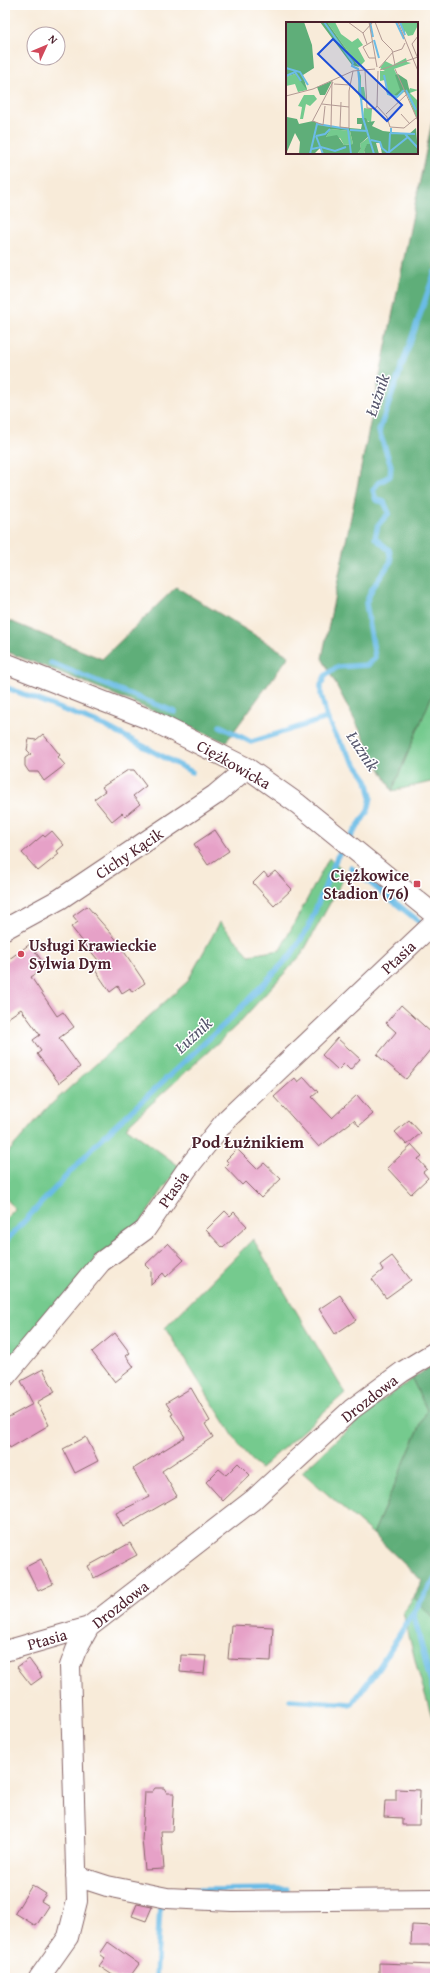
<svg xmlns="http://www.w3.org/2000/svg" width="440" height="1983" font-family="'Gentium Book Plus',serif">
<rect width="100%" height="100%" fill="#fff"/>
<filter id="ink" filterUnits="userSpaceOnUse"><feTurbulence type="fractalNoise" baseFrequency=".025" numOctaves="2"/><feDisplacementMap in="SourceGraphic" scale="8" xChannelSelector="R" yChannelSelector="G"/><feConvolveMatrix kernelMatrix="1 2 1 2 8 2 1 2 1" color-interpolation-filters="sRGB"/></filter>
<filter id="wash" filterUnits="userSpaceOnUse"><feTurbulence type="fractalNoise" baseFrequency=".012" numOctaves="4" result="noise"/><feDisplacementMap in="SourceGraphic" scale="16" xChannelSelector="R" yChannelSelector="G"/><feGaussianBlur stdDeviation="0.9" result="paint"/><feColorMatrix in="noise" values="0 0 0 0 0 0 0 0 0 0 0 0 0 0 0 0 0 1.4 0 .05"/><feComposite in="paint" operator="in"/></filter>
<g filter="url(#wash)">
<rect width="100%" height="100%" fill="#f8ebd9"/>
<path fill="#74ca8e" stroke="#5f745c" d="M435 688V781L392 791Z
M329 858 346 874 302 954 237 1025 126 1127 179 1166 138 1226 5 1362V1220L15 1209 5 1197V1156L46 1109 187 982 220 922 249 955 280 950Z
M253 1239 345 1393 260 1469 241 1448 165 1328Z
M412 1379 427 1410 373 1534 302 1472 365 1413Z
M414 1597 435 1620V1719L432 1717 417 1668 403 1612Z"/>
<path fill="#5fae79" stroke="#546652" d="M435 107V688L392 791 322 658Z
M176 587 289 656 226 742 89 684 5 651V619L102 659Z
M435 1363V1620L414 1597 422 1581 373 1534 427 1410 412 1379Z"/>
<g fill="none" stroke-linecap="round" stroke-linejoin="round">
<path stroke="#6bbce6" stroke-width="5.5" d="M51 663 175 712
M5 687 105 726 192 772
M220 726 251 742 327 718
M351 868 421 923
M5 1242 98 1142 229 1020 291 955 308 928 337 857 368 811 371 797 367 780 337 738 327 718 321 694V685L325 676 337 667 368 665 375 657 366 603 372 589 391 561 389 550 375 538 378 525 389 513 384 502 376 500 373 490 378 483 390 476 391 466 379 431 435 272
M435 1579 413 1613 435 1698
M290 1700 352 1704 380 1666 413 1613
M195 1890 287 1889
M156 1978 160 1906"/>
</g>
<g id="blocks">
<path fill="#e6a1c7" d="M43 734 60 755 58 757 65 765 44 781 38 772H29L25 766V758L31 754 27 750 29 739 36 740Z
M128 770H134L146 786 133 796 140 804 125 816 122 813 112 821 94 799 105 791 102 787Z
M215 830 229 851 208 865 194 844Z
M52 831 64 845 57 851 59 854 38 871 22 853 43 835 45 837Z
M275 871 292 889 274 906 253 883 264 872 268 877Z
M87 906 115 938 145 983 132 992 130 988 122 993 118 986 110 992 95 970 102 965 71 927 78 922 73 916Z
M30 944 46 967 31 977 57 1016 63 1012 74 1027 59 1038 80 1067 59 1083 37 1054 41 1051 33 1040 40 1035 21 1009 5 1020V962Z
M401 1005 435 1036V1044L406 1079 377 1055 396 1032 386 1023Z
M337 1038 360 1059 350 1070 344 1064 338 1070 322 1055Z
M304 1077 318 1092 312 1097 332 1118 357 1095 373 1114 359 1126 354 1120 319 1147 274 1097 295 1078 298 1082Z
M409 1120 421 1133 407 1145 395 1132Z
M412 1145 422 1156 418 1159 427 1169 423 1172 428 1178 411 1194 387 1168Z
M237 1149 257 1169 264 1163 281 1179 261 1198 245 1182 242 1185 225 1167 229 1163 226 1160Z
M225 1211 230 1216 234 1212 247 1226 223 1248 206 1230Z
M168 1243 184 1260 166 1277 163 1273 151 1285V1271L145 1265Z
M392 1256 411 1280 386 1298 372 1279 383 1270 380 1265Z
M340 1295 356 1320 335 1334 319 1309Z
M115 1333 130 1353 126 1356 134 1367 115 1382 92 1352Z
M43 1369 55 1392 37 1402 49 1425 10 1448 5 1439V1419L33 1404 21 1381Z
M191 1388 210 1421 205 1424 213 1437 162 1471 177 1496 123 1527 116 1513 149 1497 133 1469 185 1437 171 1415 173 1414 166 1403Z
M86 1437 98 1461 75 1473 63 1449Z
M238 1463 250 1475 223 1501 206 1482 219 1469 226 1475Z
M130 1543 137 1555 94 1578 88 1566Z
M41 1559 53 1584 38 1591 26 1567Z
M231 1625 273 1627 271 1661 228 1659Z
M181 1655 206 1656 204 1674 180 1672Z
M29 1659 42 1677 31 1685 17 1667Z
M155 1788H164L167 1793H174L172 1831H161L164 1869 145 1870 142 1840 145 1792H152Z
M396 1789 420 1790 419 1825H402V1818L384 1817 385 1801H396Z
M32 1885 46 1894 41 1901 49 1906 36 1926 15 1913Z
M137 1904 152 1907 146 1921 132 1916Z
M412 1925 434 1926 433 1945H411Z
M108 1942 139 1964 129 1978H117L99 1966 105 1958 100 1954Z
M379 1963 435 1965V1978H379Z"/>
</g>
</g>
<g filter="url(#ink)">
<use href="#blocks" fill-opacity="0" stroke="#876668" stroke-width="1"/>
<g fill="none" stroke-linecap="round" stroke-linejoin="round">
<g stroke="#876668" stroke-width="22">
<path id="minor" d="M5 663 151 720 247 768 298 804 435 915
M5 929 60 899 215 795 247 768
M5 1377 101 1262 145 1230 187 1169 226 1120 435 922
M5 1651 89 1627
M76 1876 107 1886 167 1898 232 1901 435 1899
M39 1978 68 1937 77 1901 70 1666 76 1650 89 1627 253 1500 352 1409 402 1372 435 1352"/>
</g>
<use href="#minor" stroke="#fff" stroke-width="20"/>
</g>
</g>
<g fill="#d1495b" stroke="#fff" stroke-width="1.5">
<rect x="413" y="880" width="8" height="8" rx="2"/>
<circle cx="21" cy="954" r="4"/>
</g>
<g text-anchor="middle" stroke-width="3" stroke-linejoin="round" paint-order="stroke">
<g font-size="16" fill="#4a1f2b" stroke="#fff">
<text transform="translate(234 764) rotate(30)" y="6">Ciężkowicka</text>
<text transform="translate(129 853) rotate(-34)" y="6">Cichy Kącik</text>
<text transform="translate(398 957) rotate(-43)" y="6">Ptasia</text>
<text transform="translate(173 1189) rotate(-55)" y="6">Ptasia</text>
<text transform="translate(369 1398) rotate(-38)" y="6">Drozdowa</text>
<text transform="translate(120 1604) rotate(-38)" y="6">Drozdowa</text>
<text transform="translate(47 1639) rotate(-16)" y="6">Ptasia</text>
</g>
<g font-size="16" font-weight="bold" fill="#4a1f2b" stroke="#fff" text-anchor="end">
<text x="409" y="881">Ciężkowice<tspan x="409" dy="18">Stadion (76)</tspan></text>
<text x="29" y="951" text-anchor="start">Usługi Krawieckie<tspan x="29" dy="18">Sylwia Dym</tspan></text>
</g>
<g font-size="17" font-style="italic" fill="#56566c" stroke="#fff">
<text transform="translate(377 395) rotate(-71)" y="6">Łużnik</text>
<text transform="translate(363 751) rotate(57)" y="6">Łużnik</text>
<text transform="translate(193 1035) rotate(-43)" y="6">Łużnik</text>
</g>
<g font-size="17" font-weight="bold" fill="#4a1f2b" stroke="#fff">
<text x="248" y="1148">Pod Łużnikiem</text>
</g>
</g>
<g transform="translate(286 22)">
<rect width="132" height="132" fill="#f8ebd9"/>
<path d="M41 0H49L55 12 66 20 72 16 77 23 72 26 79 39 73 45ZM113 0H132V3L127 13 122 14 119 9V14ZM120 36 121 40 125 41 108 47 119 69 110 77 101 72 99 58 94 59V49H99L94 46 99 39 107 43ZM73 49 75 54V65H78L80 78H75L72 72ZM9 52 20 64 21 68 12 70 9 62 0 64V55ZM124 66 132 68 124 71 131 78 132 100 121 72ZM18 73H28L31 77 24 84 20 82 17 97H14L16 85 12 84ZM78 86 86 87 85 101 77 96ZM45 107 64 109 67 122 58 123 54 116 40 115ZM83 115 85 122 81 123 78 128 79 132H71L75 127 74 122Z" fill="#74ca8e"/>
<path d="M0 0H18L26 23 28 46 17 53 21 68 9 52 0 55ZM34 0H41L73 45 66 43ZM112 52 121 58 124 71 121 72 116 68 112 73 107 74 114 68 109 53ZM46 59 39 73H34L31 65ZM1 95 11 97 13 102 27 99 39 104 75 107 76 102H71V96H80L82 100 89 99 86 104 97 109 123 112 130 106 132 132H96L94 121H90L93 132H79L78 128 81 122H85L82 115 74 122 75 127 71 132H36L35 125 28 132H13L14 120 9 111 0 132ZM45 107 64 109 67 122 58 123 51 113 40 115Z" fill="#5fae79" fill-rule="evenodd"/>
<path fill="none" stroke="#6bbce6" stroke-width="2" d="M38 0 67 41 66 44 72 47 77 96 88 132M84 0 87 15M110 0 118 17M114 0 119 13M88 18 93 36M0 46 14 50 22 63M98 53 102 72 111 75 118 68M0 54 9 50 15 59M120 68 130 88M105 106V111L129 112M64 108 82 109M119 112 132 126M30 114 37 132M30 114 39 112 44 107M85 118 94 120 96 126 102 131M26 127 35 125 49 129 60 125M102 131 122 115M24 132 31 102 62 107 65 132M103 132 104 111"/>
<path fill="none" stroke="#b29993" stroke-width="1" d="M62 0 77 11 81 22M83 0 91 45M89 0 96 18 106 28 109 43M112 0 132 49M77 11 87 0M132 14 126 22 132 37M87 19 77 25 83 36H89M93 46 107 30 116 27 119 21M109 47 132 99M79 48 81 86 89 87 91 84M94 48 132 35M92 49 91 84 101 95 104 105 118 106 130 96M48 62 64 63M0 74 27 67 67 49 89 47M55 80 54 105 63 106V69L67 49M36 82 63 85M100 92 121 72M115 92 124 102M27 99 37 103 39 84M26 100 47 60M45 105 46 58"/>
<path fill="#1d4ed8" fill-opacity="0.15" stroke="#1d4ed8" stroke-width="2" d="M47 17 116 83 101 99 32 32Z"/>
<rect width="132" height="132" fill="none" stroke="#4a1f2b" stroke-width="2"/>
</g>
<rect width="440" height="1983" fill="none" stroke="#fff" stroke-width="20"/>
<g transform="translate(46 46) rotate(46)"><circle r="19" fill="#ffffff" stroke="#b7a5aa"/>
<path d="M0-3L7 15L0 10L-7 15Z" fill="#d1495b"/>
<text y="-6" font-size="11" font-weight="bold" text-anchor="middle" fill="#4a1f2b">N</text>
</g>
</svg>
